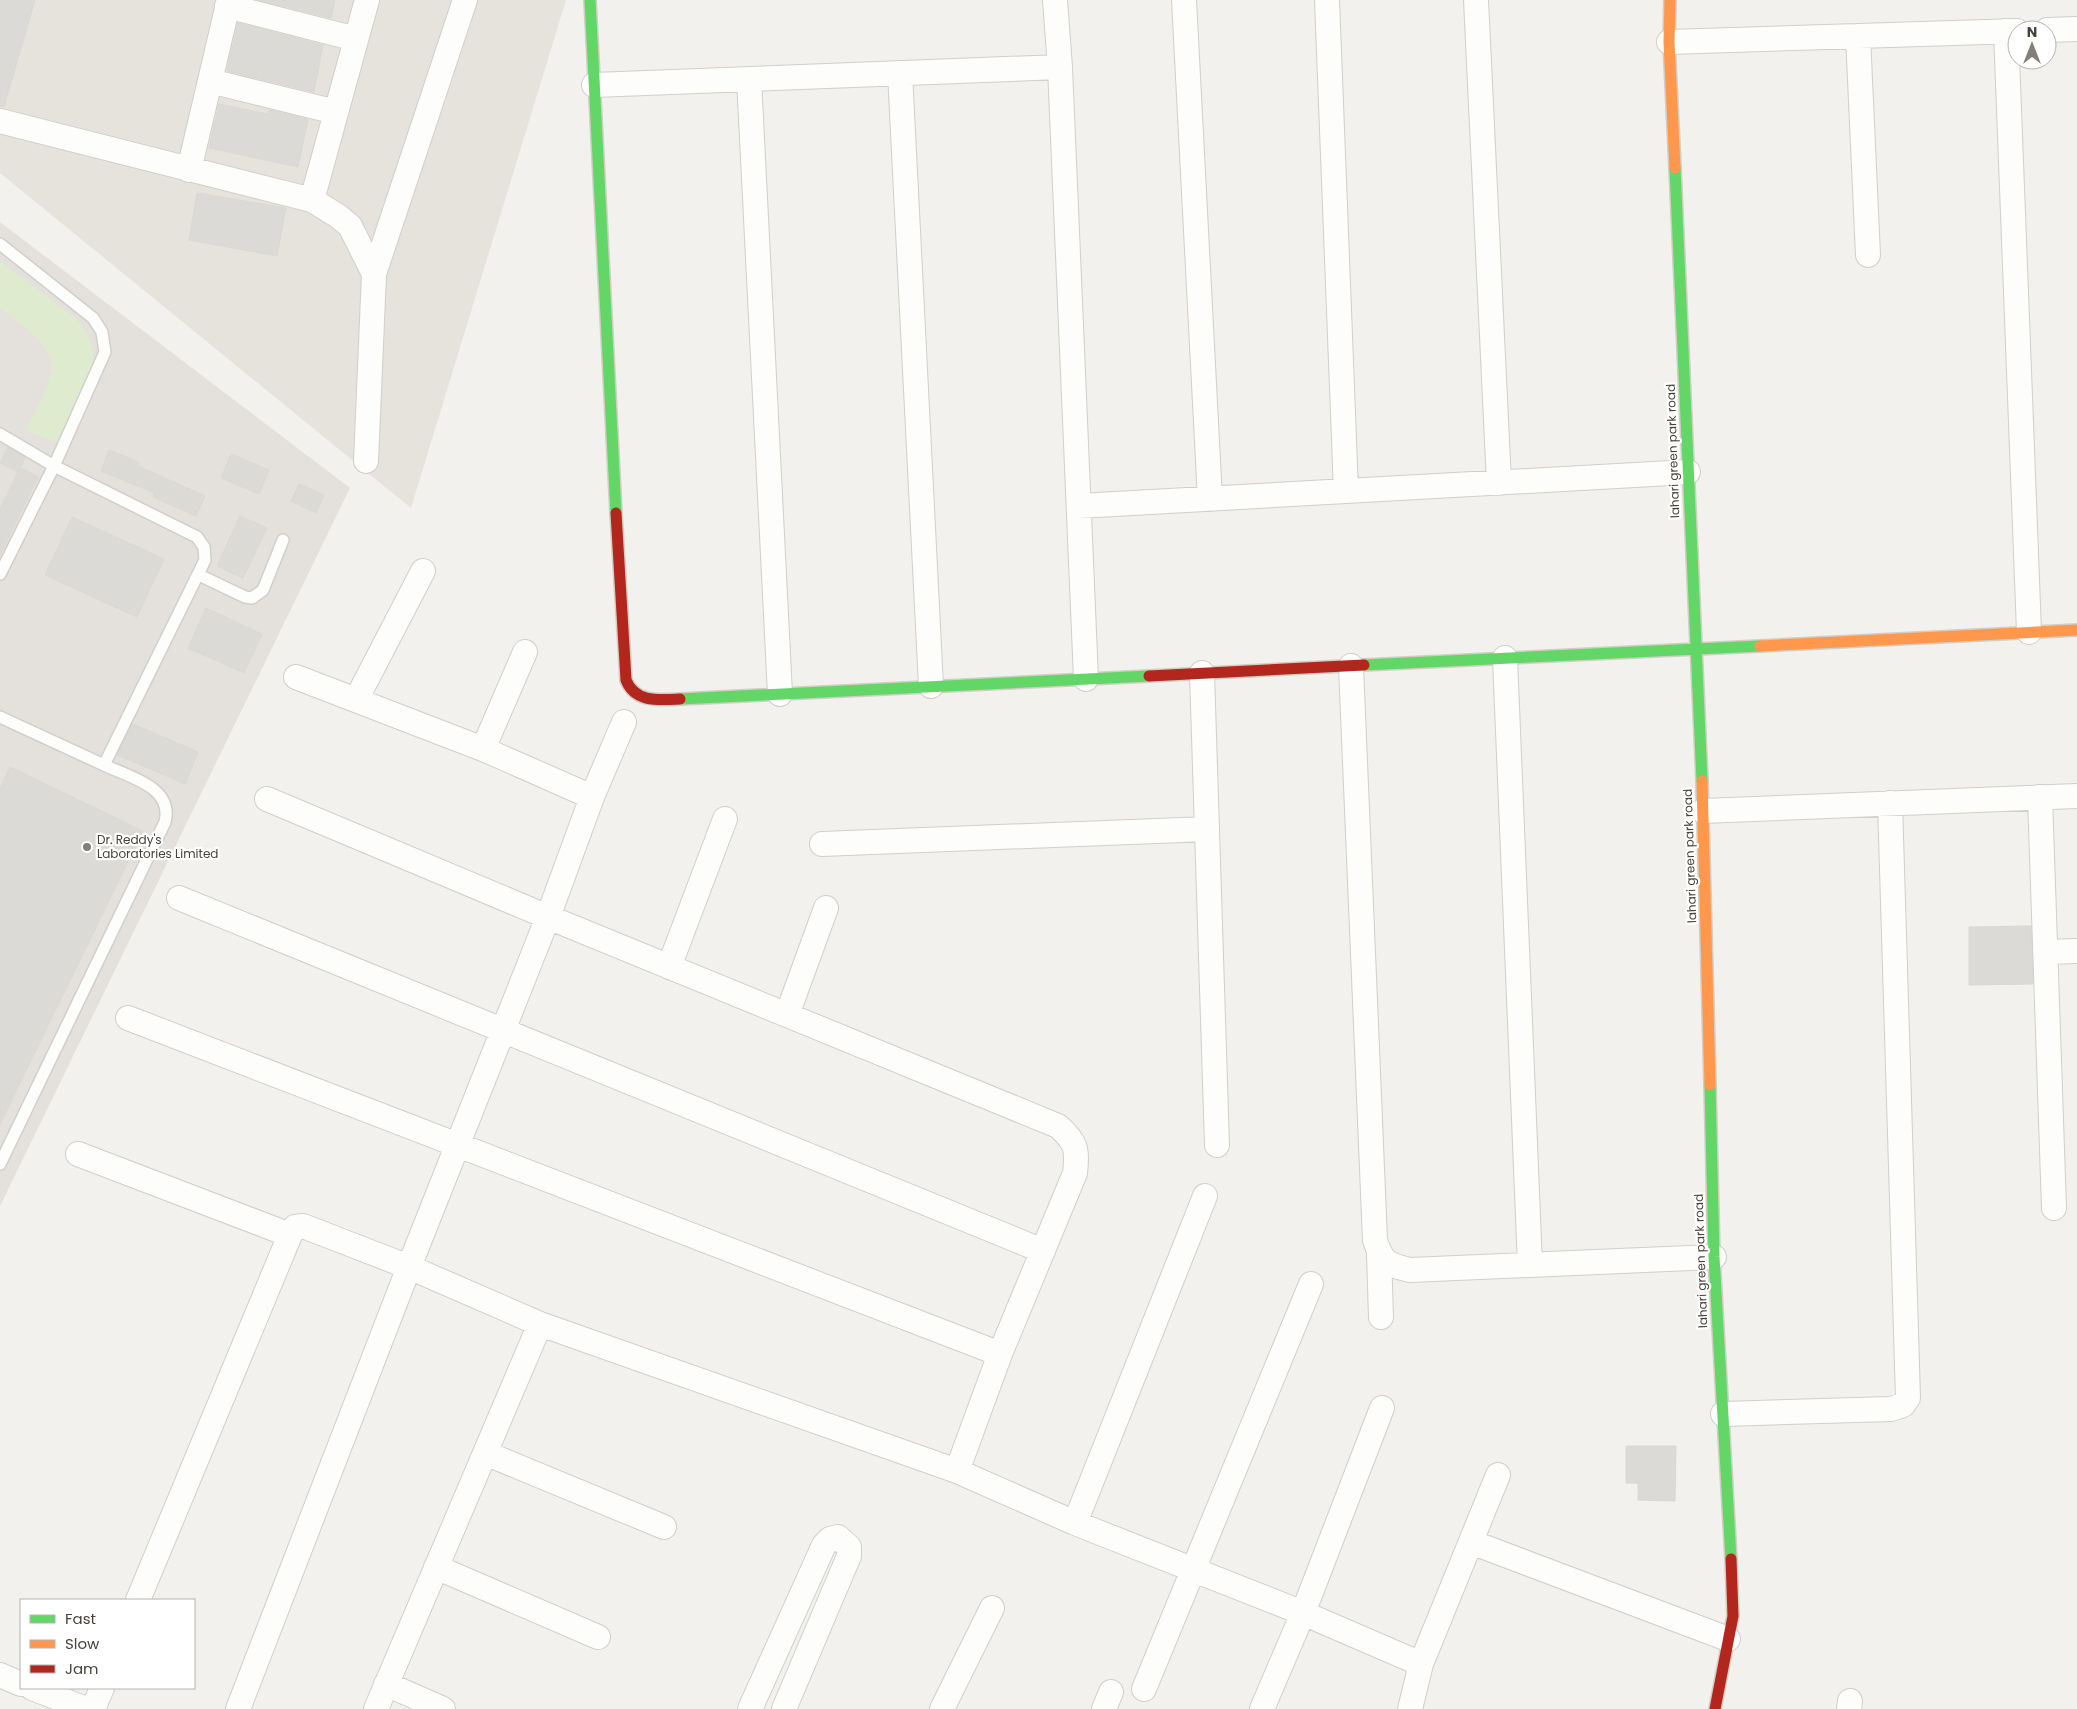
<svg xmlns="http://www.w3.org/2000/svg" width="2077" height="1709" font-family="Poppins,sans-serif">
<rect width="100%" height="100%" fill="#f2f1ed"/>
<path fill="#e5e3db" d="M0 0H566L411 508 0 173Z"/>
<path fill="#e4e1dd" d="M0 222 350 488 0 1206Z"/>
<path fill="#dfebcf" d="M0 261 76 319 87 333 92 346 94 365 60 443 26 431C62 357 66 360 0 308Z"/>
<path fill="#dcdad6" stroke="#dad8d3" d="M0 0H35L4 107 0 106Z
M259 0H335L331 18Z
M238 23 323 45 314 92 227 71Z
M219 104 268 114 270 110 308 119 298 167 209 148Z
M197 193 286 208 277 256 189 240Z
M8 447 25 458 18 472 0 463Z
M109 450 139 462 138 466 205 496 196 516 153 497 155 493 101 471Z
M231 454 269 470 259 494 221 478Z
M20 468 38 477 0 555V509Z
M299 484 324 495 316 513 291 501Z
M240 516 267 528 243 578 217 566Z
M72 517 164 559 137 617 45 575Z
M206 608 262 634 244 673 188 648Z
M133 724 198 752 185 784 117 755Z
M10 767 143 831 0 1124V789Z
M2031 926 2033 984 1969 985V927Z
M1626 1446H1676L1675 1501 1638 1500V1483H1626Z"/>
<g fill="none" stroke-linecap="round" stroke-linejoin="round">
<g stroke="#d0cfcb" stroke-width="14">
<path id="lane" d="M0 244 93 318 102 332 105 352 54 466 0 574
M0 434 54 466 197 537 204 547 205 560 104 765 0 717
M199 575 245 597 252 598 263 590 283 540
M0 1164 165 822C174 787 129 777 104 765"/>
</g>
<g stroke="#d0cfcb" stroke-width="26">
<path id="street" d="M1055 0 1060 67 1086 679
M1184 0 1210 499
M1327 0 1346 491
M1476 0 1499 483
M227 6 356 39
M2047 30 2077 29
M2006 31 2029 632
M1858 36 1868 255
M1669 42 2017 31
M900 73 931 686
M749 79 780 694
M210 81 336 112
M594 85 1060 67
M0 121 312 200 338 216 350 226 374 274 366 461
M189 170 229 0
M312 200 367 0
M374 274 465 0
M1079 506 1688 472
M1505 658 1530 1265
M1351 666 1375 1240C1382 1263 1388 1265 1410 1270L1714 1257
M1202 673 1217 1145
M356 700 423 571
M483 749 525 652
M592 797 624 722
M2040 797 2054 1208
M267 799 548 917 1058 1126C1076 1142 1078 1149 1075 1173L1000 1354 957 1471
M1703 811 2077 796
M822 844 1207 829
M179 898 1043 1251
M2045 952 2077 951
M669 967 725 819
M787 1015 826 908
M128 1018 1000 1354
M78 1154 290 1235
M1379 1254 1381 1317
M1382 1408 1303 1613 1421 1664
M1723 1414 1891 1409 1903 1405 1908 1398 1890 803
M485 1453 664 1527
M1075 1523 1205 1196
M1471 1542 1728 1639
M436 1567 598 1637
M138 1600 290 1235 295 1227 303 1226 409 1267 540 1324 957 1471 1075 1523 1303 1613 1262 1709
M0 1675 21 1684
M386 1684 443 1709
M32 1688 86 1709
M1144 1689 1311 1284
M93 1709 102 1688
M238 1709 409 1267 548 917 592 797 483 749 296 677
M376 1709 540 1324
M750 1709 824 1545 830 1539 838 1537 849 1547V1556L784 1709
M942 1709 992 1608
M1104 1709 1111 1692
M1410 1709 1421 1664 1498 1475
M1849 1709 1850 1701"/>
</g>
<g stroke="#d1cec4" stroke-width="14">
<path id="fast" d="M590 0 616 513
M1675 168 1702 781
M1364 665 1760 646
M680 699 1149 676
M1710 1085 1714 1257 1731 1559"/>
</g>
<g stroke="#d1cec4" stroke-width="14">
<path id="slow" d="M1670 0 1669 42 1675 168
M1760 646 2077 630
M1702 781 1710 1085"/>
</g>
<g stroke="#d1cec4" stroke-width="14">
<path id="jam" d="M616 513 626 680C635 703 659 700 680 699
M1149 676 1364 665
M1715 1709 1733 1616 1731 1559"/>
</g>
<use href="#lane" stroke="#fdfdfc" stroke-width="11"/>
<use href="#street" stroke="#fdfdfc" stroke-width="24"/>
<use href="#fast" stroke="#63d668" stroke-width="11"/>
<use href="#slow" stroke="#ff974d" stroke-width="11"/>
<use href="#jam" stroke="#b3261e" stroke-width="11"/>
</g>
<circle fill="#848078" stroke="#fff" stroke-width="2" cx="87" cy="847" r="5"/>
<g text-anchor="middle" stroke-width="4.5" stroke-linejoin="round" paint-order="stroke">
<g font-size="12" fill="#484339" stroke="#fff">
<text transform="translate(1673 451) rotate(-92)" y="4">lahari green park road</text>
<text transform="translate(1690 856) rotate(-92)" y="4">lahari green park road</text>
<text transform="translate(1701 1261) rotate(-92)" y="4">lahari green park road</text>
</g>
<g font-size="12" fill="#484339" stroke="#fff" text-anchor="start">
<text x="97" y="844">Dr. Reddy's<tspan x="97" dy="14">Laboratories Limited</tspan></text>
</g>
</g>
<rect x="20" y="1599" width="175" height="90" fill="#ffffff" stroke="#b6b4b0"/>
<rect x="30" y="1615" width="25" height="8" fill="#63d668" stroke="#b6b4b0"/>
<text x="65" y="1624" font-size="15" fill="#484339">Fast</text>
<rect x="30" y="1640" width="25" height="8" fill="#ff974d" stroke="#b6b4b0"/>
<text x="65" y="1649" font-size="15" fill="#484339">Slow</text>
<rect x="30" y="1665" width="25" height="8" fill="#b3261e" stroke="#b6b4b0"/>
<text x="65" y="1674" font-size="15" fill="#484339">Jam</text>
<g transform="translate(2032 45)"><circle r="24" fill="#ffffff" stroke="#b6b4b0"/>
<path d="M0-4L9 19L0 12L-9 19Z" fill="#848078"/>
<text y="-8" font-size="14" font-weight="bold" text-anchor="middle" fill="#484339">N</text>
</g>
</svg>
